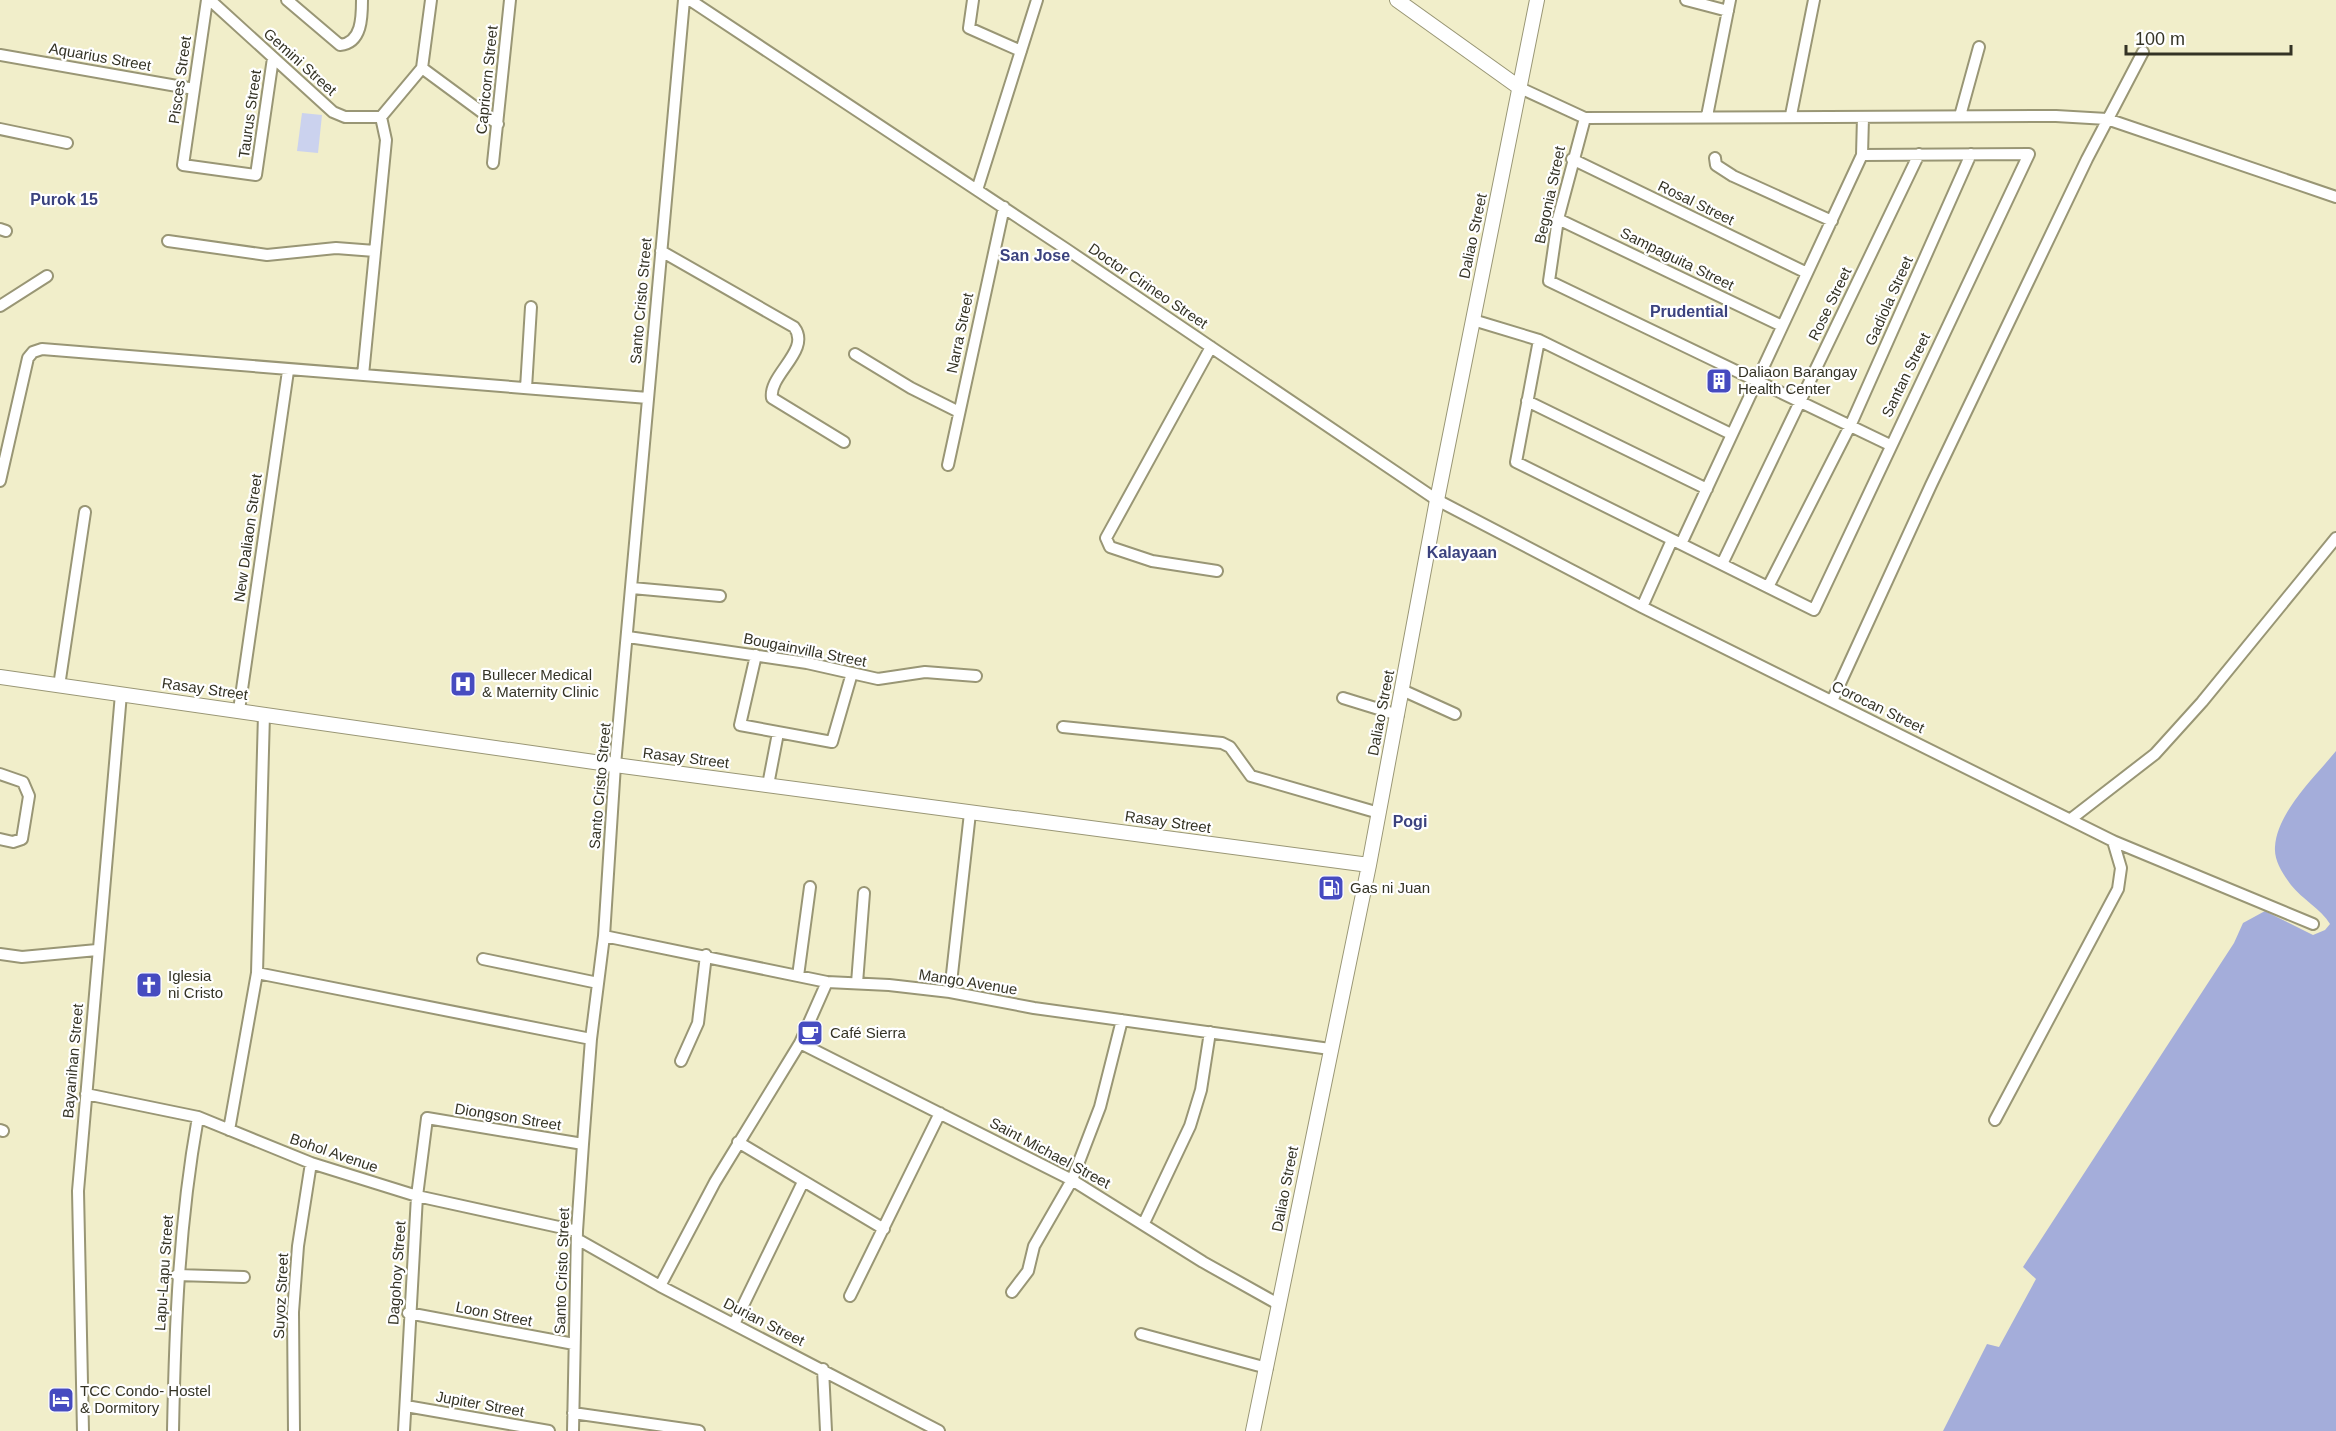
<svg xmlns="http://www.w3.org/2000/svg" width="2336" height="1431" font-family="Arial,sans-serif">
<rect width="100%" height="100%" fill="#f1eeca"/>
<path fill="#cbd2ee" d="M302 113 322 115 318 153 297 151Z"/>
<path fill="#a4adda" d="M2336 751V1431H1943L1987 1344 1999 1347 2036 1279 2023 1267 2234 943 2243 923 2265 911 2313 935 2325 930 2330 924C2321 909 2302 899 2291 885 2283 874 2274 861 2275 847 2277 812 2315 777 2336 751Z"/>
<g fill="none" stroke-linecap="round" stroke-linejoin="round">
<g stroke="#999675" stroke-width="14">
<path id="minor" d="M207 0 183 165 256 175 273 58
M210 0 333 112 345 117H381
M287 0 340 45C362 43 362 17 362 0
M690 0 1066 249 1437 500 1642 607 2113 841 2313 924
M973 0 969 28 1021 51
M1686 0 1728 11
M0 55 194 89
M422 68 498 124
M1520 88 1585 118 2056 116 2107 119 2336 197
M1791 115 1814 0
M1707 116 1730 0
M1960 116 1979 47
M381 117 422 68 431 0
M1585 118 1558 219 1549 281 1890 445
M0 129 67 143
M1715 158 1716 165 1733 176 1832 221
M1572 159 1807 273
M493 163 510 0
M977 190 1037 0
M1558 219 1782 326
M0 229 6 231
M168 241 267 255 336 248 375 251
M661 251 794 327C812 350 768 375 772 398L844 442
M0 306 47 276
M1473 320 1539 340 1731 434
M1539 340 1516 462 1814 610 2029 154 1862 155
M1211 347 1106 538 1110 547 1152 561 1217 571
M855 354 911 388 959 412
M363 375 386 140 381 117
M526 388 531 307
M1527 401 1707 489
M948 465 1004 207
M0 481 28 358 33 352 42 349 648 398
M1681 544 1862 155 1863 117
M1722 564 1919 154
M1768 587 1851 424 1971 154
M632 588 720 596
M1642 607 1672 540
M628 637 807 663 878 679 925 672 976 676
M756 655 740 725 832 742 852 673
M59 686 85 512
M1402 690 1455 714
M1343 698 1398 715
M1832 701 1931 485 2087 159 2143 52
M239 710 288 371
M1063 727 1222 743 1230 747 1251 776 1379 813
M0 774 23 782 29 796 22 839 13 842 0 839
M768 785 778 733
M2071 819 2155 754 2202 702 2336 538
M604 936 827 982 889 985 950 992 1034 1008 1330 1049
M0 954 22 957 97 950
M483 959 598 983
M257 973 591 1039
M798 976 810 887
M857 983 864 893
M950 992 970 813
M800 1043 1072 1180 1203 1262 1278 1304
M681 1061 698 1023 706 955
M86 1094 198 1117 311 1163 417 1196 577 1231
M1995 1120 2118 889 2121 868 2113 841
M0 1130 3 1131
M229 1130 257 973 264 714
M738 1142 884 1229
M1144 1223 1190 1126 1201 1090 1210 1032
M577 1239 660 1286 939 1431
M177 1275 244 1277
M660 1286 715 1182 800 1043 827 982
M1012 1292 1028 1271 1034 1246 1072 1180 1100 1107 1122 1020
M850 1296 940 1113
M408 1313 574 1344
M734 1324 803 1182
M1141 1334 1267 1368
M823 1369 826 1431
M406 1406 549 1431
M573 1413 699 1431
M83 1431 78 1191 121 694
M173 1431C175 1324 179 1223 198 1117
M294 1431 293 1312 298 1246 311 1163
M404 1431 417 1196 427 1118 583 1144
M573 1431 577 1231 583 1144 591 1039 604 936 615 765 684 0"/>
</g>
<g stroke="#999675" stroke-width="16">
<path id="tertiary" d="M1397 0 1520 88
M0 677 615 765 1369 865
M1253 1431 1369 865 1437 500 1537 0"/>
</g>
<use href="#minor" stroke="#fff" stroke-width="10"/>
<use href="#tertiary" stroke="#fff" stroke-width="14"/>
</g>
<defs>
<g id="building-square" transform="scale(1.35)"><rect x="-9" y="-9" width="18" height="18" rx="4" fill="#464bc0" stroke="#fff"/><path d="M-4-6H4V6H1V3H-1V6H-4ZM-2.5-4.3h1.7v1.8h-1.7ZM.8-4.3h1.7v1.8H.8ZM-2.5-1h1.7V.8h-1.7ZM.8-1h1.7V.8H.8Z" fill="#fff"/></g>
<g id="hospital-square" transform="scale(1.35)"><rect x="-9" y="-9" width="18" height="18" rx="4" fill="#464bc0" stroke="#fff"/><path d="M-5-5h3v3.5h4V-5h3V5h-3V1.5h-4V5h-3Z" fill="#fff"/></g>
<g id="fuel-square" transform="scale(1.35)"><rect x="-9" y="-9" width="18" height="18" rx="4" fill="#464bc0" stroke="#fff"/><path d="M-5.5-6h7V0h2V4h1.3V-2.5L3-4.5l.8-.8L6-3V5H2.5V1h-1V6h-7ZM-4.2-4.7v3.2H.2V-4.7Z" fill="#fff"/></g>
<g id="church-square" transform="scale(1.35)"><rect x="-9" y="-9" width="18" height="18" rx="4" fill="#464bc0" stroke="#fff"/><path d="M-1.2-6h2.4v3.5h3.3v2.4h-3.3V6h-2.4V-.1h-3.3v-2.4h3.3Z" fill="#fff"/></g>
<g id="cafe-square" transform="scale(1.35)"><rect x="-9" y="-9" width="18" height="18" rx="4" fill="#464bc0" stroke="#fff"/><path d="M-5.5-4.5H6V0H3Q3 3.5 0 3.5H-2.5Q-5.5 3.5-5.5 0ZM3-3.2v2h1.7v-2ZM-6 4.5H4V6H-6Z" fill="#fff"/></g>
<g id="hotel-square" transform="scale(1.35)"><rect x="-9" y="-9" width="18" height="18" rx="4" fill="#464bc0" stroke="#fff"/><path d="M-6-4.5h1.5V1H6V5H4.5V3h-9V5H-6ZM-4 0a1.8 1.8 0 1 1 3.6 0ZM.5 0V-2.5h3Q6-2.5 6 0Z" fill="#fff"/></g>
</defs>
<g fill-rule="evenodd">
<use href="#building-square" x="1719" y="381"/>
<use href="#hospital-square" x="463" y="684"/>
<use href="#fuel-square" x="1331" y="888"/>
<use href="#church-square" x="149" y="985"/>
<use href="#cafe-square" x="810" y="1033"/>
<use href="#hotel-square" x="61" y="1400"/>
</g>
<g text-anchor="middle" stroke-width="4.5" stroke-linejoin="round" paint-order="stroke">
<g font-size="15" fill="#343325" stroke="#fff">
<text transform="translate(100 57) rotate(10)" y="5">Aquarius Street</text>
<text transform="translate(300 62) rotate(42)" y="5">Gemini Street</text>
<text transform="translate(180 80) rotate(-82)" y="5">Pisces Street</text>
<text transform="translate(487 80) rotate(-84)" y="5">Capricorn Street</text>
<text transform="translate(250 114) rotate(-82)" y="5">Taurus Street</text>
<text transform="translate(1550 195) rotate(-78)" y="5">Begonia Street</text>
<text transform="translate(1696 203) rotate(26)" y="5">Rosal Street</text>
<text transform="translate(1473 236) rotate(-78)" y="5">Daliao Street</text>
<text transform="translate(1677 259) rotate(26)" y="5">Sampaguita Street</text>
<text transform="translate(1148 286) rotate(34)" y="5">Doctor Cirineo Street</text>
<text transform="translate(641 301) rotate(-85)" y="5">Santo Cristo Street</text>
<text transform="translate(1889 301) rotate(-66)" y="5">Gadiola Street</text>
<text transform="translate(1830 304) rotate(-64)" y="5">Rose Street</text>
<text transform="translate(960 333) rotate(-78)" y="5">Narra Street</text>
<text transform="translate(1906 375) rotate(-64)" y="5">Santan Street</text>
<text transform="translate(248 538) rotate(-82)" y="5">New Daliaon Street</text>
<text transform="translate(805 650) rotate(11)" y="5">Bougainvilla Street</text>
<text transform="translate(205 689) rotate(8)" y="5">Rasay Street</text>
<text transform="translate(1878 707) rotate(26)" y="5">Corocan Street</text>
<text transform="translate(1381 713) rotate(-79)" y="5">Daliao Street</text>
<text transform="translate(686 758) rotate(7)" y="5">Rasay Street</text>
<text transform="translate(600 786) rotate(-85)" y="5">Santo Cristo Street</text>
<text transform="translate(1168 822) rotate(8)" y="5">Rasay Street</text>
<text transform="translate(968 982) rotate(9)" y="5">Mango Avenue</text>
<text transform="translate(73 1061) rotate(-85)" y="5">Bayanihan Street</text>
<text transform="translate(508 1117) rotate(9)" y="5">Diongson Street</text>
<text transform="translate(334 1153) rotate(19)" y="5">Bohol Avenue</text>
<text transform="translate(1050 1153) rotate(28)" y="5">Saint Michael Street</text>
<text transform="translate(1285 1189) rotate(-79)" y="5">Daliao Street</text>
<text transform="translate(562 1271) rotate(-88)" y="5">Santo Cristo Street</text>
<text transform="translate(164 1273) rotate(-86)" y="5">Lapu-Lapu Street</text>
<text transform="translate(397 1273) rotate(-86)" y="5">Dagohoy Street</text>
<text transform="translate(281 1296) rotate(-87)" y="5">Suyoz Street</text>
<text transform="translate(494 1314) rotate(11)" y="5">Loon Street</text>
<text transform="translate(764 1322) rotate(27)" y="5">Durian Street</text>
<text transform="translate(480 1404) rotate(10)" y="5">Jupiter Street</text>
</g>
<g font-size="15" fill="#343325" stroke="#fff" text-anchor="start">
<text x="1738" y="377">Daliaon Barangay<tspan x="1738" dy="17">Health Center</tspan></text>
<text x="482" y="680">Bullecer Medical<tspan x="482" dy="17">&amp; Maternity Clinic</tspan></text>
<text x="1350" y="893">Gas ni Juan</text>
<text x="168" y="981">Iglesia<tspan x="168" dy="17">ni Cristo</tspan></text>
<text x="830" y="1038">Café Sierra</text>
<text x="80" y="1396">TCC Condo- Hostel<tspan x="80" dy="17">&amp; Dormitory</tspan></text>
</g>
<g font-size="16" font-weight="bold" fill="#3b427e" stroke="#fff">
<text x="64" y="205">Purok 15</text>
<text x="1035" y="261">San Jose</text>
<text x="1689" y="317">Prudential</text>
<text x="1462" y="558">Kalayaan</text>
<text x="1410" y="827">Pogi</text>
</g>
</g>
<path d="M2126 45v9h165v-9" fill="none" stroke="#343325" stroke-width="3"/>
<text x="2135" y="45" font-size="18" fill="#343325" stroke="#ffffff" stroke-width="4.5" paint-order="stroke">100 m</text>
</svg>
